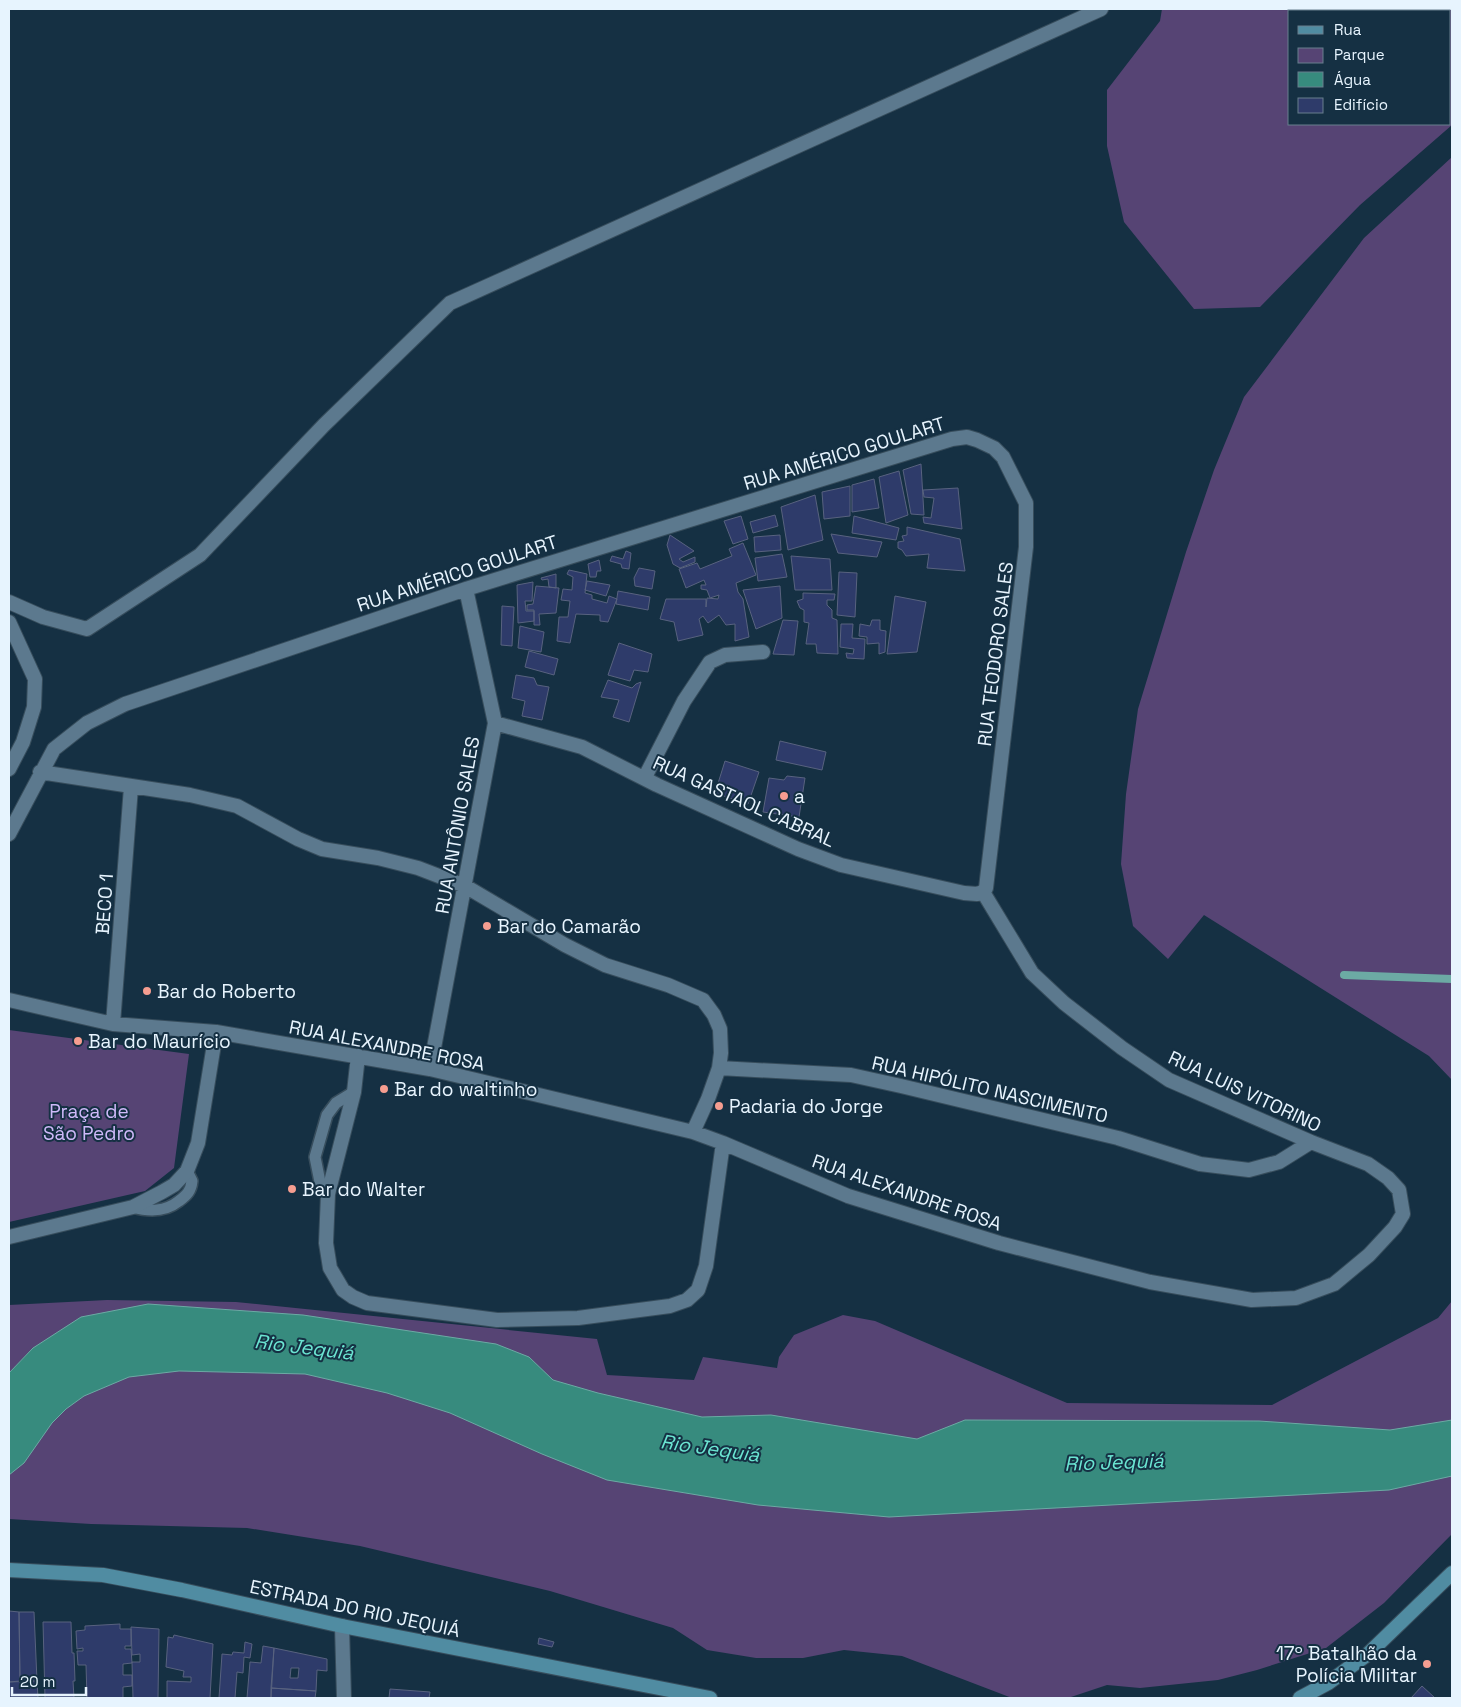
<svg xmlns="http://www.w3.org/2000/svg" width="1461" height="1707" font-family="'Space Grotesk',sans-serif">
<rect width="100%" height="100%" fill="#153043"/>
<path fill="#564474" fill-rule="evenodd" d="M1162 9H1452V125L1360 205 1260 307 1194 309 1124 222 1107 146V90L1160 21ZM1290 11H1450V124H1290Z
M1452 157V1080L1429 1056 1204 915 1168 959 1133 926 1121 864 1126 794 1138 709 1186 552 1214 470 1244 397 1364 238Z
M9 1030 189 1054 174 1168 145 1191 9 1222Z
M107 1300 236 1302 597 1339 607 1375 694 1380 703 1357 777 1368 779 1357 794 1335 843 1315 875 1321 1067 1403 1272 1405 1438 1318 1452 1301V1431L918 1450 701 1428 547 1390 33 1348 9 1373V1305Z
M307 1361 547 1441 1452 1462V1534L1384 1603 1326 1648 1257 1670 1218 1680 1140 1688 1107 1685 1071 1697 1012 1698 902 1656 844 1650 803 1658H756L707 1650 673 1628 550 1591 360 1546 247 1528 91 1524 9 1519V1463L41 1414 126 1363Z"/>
<path fill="#378b7e" stroke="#6caaa4" d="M148 1304 303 1315 496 1344 529 1357 553 1380 598 1393 702 1417 771 1415 917 1439 965 1420 1259 1421 1390 1430 1452 1420V1476L1389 1490 889 1517 758 1505 607 1480 542 1454 450 1413 387 1393 305 1374 179 1371 129 1377 84 1396 66 1409 52 1423 24 1463 9 1475V1373L33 1348 81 1317Z"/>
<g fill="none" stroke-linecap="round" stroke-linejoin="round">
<path stroke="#6caaa4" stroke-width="8" d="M1344 975 1452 979"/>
</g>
<path fill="#2e3b6a" stroke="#58627f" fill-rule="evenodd" d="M921 464 924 515 911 514 903 470Z
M899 471 908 515 886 523 879 477Z
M874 479 879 508 852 512V485Z
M850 486V516L824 519 822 492Z
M958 488 962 529 924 523 923 517 931 518 934 498 924 497 923 490Z
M815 495 823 540 788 550 781 507Z
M775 515 778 526 753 533 750 522Z
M741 516 748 539 733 544 724 521Z
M854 516 899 528 896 540 852 533Z
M907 527 960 539 965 571 927 568 929 554 906 556 902 550 898 548V542L904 541 902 536 907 535Z
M831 534 882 542 877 557 838 553Z
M670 535 694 551 679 559 683 562 695 557V562L680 568 673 564 667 545Z
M780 535 781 550 755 552 754 537Z
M743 543 756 575 736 583 738 592 743 599 749 637 735 641V624L726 625 719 615 708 623 703 616 699 619 703 635 678 641 674 622 660 619 666 599H706V607L707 598 718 599 719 595 710 598 707 590 701 589V585H706L704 580 686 588 679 569 697 563 700 569 732 556 729 549Z
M626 551 631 553 629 569 622 568 621 564 610 561 612 556 623 559Z
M782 554 787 577 758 581 755 558Z
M791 556 830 559 832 590H795Z
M599 560 601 571H597L596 577H590L588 564Z
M639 568 655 571 652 589 635 586 634 578Z
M569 570 587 574 585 593 592 595V599L607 603 609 596 617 599 608 622 600 621V615L576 614 570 643 557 641 559 617H568L570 601 561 600 563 589 572 590 573 577 567 574Z
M839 572 857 573 855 617 837 615Z
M556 574V588L549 587 548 579 542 580 541 578Z
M587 581 610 585 606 596 585 590Z
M533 582 532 601H525L526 611H534V621L518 623 517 585Z
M536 586 559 588 556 613 539 614 540 625H534V610H527V605L533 604Z
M780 586 782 618 756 629 743 590Z
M618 591 650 597 648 610 616 604Z
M803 593 835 594 834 600H827V605L832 610V618L837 620 838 654 817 653 816 644H806L809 623 804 622V610L800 608 797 601 803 599Z
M895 596 926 602 917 652 887 654Z
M502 606 514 607 512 646 501 645Z
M783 620 798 621 794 655 773 654Z
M872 620H880V630L886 631 885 652 879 654V643L867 644V637L859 636 860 624 870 626Z
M841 624H853L852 638 865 639 864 659 847 658 846 653 853 654 854 649 840 647Z
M520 626 544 632 541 652 518 648Z
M619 643 652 654 648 672 634 670 630 681 608 675Z
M529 651 558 659 554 675 525 667Z
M516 675 534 678 537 685 549 687 542 720 522 716 525 701 512 698Z
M608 680 632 688 636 684 641 682 629 722 613 717 619 700 601 697Z
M780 741 826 752 822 770 776 760Z
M725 761 759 772 748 804 715 793Z
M787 776 805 778 799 817 763 812 769 778 784 780Z
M9 1611 19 1612 20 1681 9 1682Z
M19 1612H34L37 1681H20Z
M43 1622H71L72 1653H74L75 1681H73L74 1698H45Z
M120 1624V1629H131V1646H125V1649H131L132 1663 123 1664V1675H132V1686L123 1687V1698H84H87L86 1665H78L77 1651H83V1648L77 1649 76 1631 85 1630V1626Z
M131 1627 159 1629 158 1698H133L132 1662H140V1654L132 1655Z
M174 1635 213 1644 210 1698H167V1681L191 1682V1677H183L184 1671 166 1667 168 1637 173 1638Z
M539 1638 554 1642 552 1647 538 1644Z
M245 1642 252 1644 250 1658 244 1657 243 1673 237 1672 235 1698H236H219L222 1654 232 1655 233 1652 244 1653Z
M263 1646 274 1648 271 1698H247L250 1662 261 1663Z
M274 1648 327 1659V1671L317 1670 316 1691 271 1688ZM291 1668H299L298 1678H290Z
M37 1681 38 1698H9V1682Z
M1422 1686 1435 1698H1411Z
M271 1688 316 1691 315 1698H271Z
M390 1689 430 1692 429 1698H389Z"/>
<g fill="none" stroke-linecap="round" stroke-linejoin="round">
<g stroke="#374d5c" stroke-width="14">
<path id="service" d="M328 1194 320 1182 315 1157 327 1115 336 1103 354 1092
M133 1207C150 1212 165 1212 179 1201 187 1195 191 1191 192 1181L187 1171"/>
</g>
<g stroke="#374d5c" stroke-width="16">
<path id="minor" d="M9 602 43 617 87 629 200 555 324 425 450 303 1101 9
M9 622 35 679 34 707 23 742 9 769
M495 723 582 747 657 785 798 849 841 865 964 893 977 894 983 892
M40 772 190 795 237 806 298 839 322 849 378 858 418 868 465 886 565 945 605 965 668 985 703 1000 714 1015 720 1029 721 1053 719 1068
M645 777 684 701 710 662 725 655 763 652
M9 834 54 749 87 723 125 704 466 589 952 439 967 437 977 440 994 448 1003 457 1026 503V547L986 888 983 892
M9 1000 113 1024 216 1032 430 1069 693 1132 723 1143 848 1196 999 1243 1150 1282 1252 1300 1296 1298 1334 1284 1369 1255 1395 1227 1403 1214 1399 1190 1388 1178 1368 1164 1311 1142 1169 1080 1122 1048 1064 1003 1032 973 983 892
M113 1024 131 787
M358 1056 354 1092 328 1194 326 1243 330 1268 343 1290 353 1297 367 1303 497 1320 578 1318 670 1306 687 1300 698 1290 706 1266 723 1143
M430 1069 495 723 466 589
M693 1132 708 1099 719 1068 851 1075 901 1086 1118 1138 1200 1164 1249 1170 1279 1162 1311 1142
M9 1237 133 1207 162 1192 174 1185 187 1171 198 1143 216 1032
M342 1626 344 1698"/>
</g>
<g stroke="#374d5c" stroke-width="16">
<path id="secondary" d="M9 1570 103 1575 182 1590 342 1626 710 1698
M1300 1698 1328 1683 1368 1654 1452 1573"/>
</g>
<use href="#service" stroke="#5c798e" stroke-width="11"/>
<use href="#minor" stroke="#5c798e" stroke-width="14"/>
<use href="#secondary" stroke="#508ca2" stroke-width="14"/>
</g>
<g fill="#f59d90" stroke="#153043" stroke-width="2">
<circle cx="784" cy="796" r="5"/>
<circle cx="487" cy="926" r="5"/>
<circle cx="147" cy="991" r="5"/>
<circle cx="78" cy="1041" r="5"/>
<circle cx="384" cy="1089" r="5"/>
<circle cx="719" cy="1106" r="5"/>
<circle cx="292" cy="1189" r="5"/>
<circle cx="1427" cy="1664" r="5"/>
</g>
<g text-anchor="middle" stroke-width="4" stroke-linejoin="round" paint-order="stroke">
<g font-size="19" fill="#e7f4fe" stroke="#153043">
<text transform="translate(844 453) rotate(-17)" y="7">RUA AMÉRICO GOULART</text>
<text transform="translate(457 573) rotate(-18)" y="7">RUA AMÉRICO GOULART</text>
<text transform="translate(995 654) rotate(-83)" y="7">RUA TEODORO SALES</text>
<text transform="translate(744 801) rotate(24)" y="7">RUA GASTAOL CABRAL</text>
<text transform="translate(457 825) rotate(-80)" y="7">RUA ANTÔNIO SALES</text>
<text transform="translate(104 904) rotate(-86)" y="7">BECO 1</text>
<text transform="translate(387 1045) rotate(11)" y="7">RUA ALEXANDRE ROSA</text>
<text transform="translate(990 1089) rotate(13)" y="7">RUA HIPÓLITO NASCIMENTO</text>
<text transform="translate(1245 1091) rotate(25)" y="7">RUA LUIS VITORINO</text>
<text transform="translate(907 1192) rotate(19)" y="7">RUA ALEXANDRE ROSA</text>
<text transform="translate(355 1608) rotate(12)" y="7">ESTRADA DO RIO JEQUIÁ</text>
</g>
<g font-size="19" fill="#e7f4fe" stroke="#153043" text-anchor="start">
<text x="794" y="803">a</text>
<text x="497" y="933">Bar do Camarão</text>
<text x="157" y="998">Bar do Roberto</text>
<text x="88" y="1048">Bar do Maurício</text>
<text x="394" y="1096">Bar do waltinho</text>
<text x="729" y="1113">Padaria do Jorge</text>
<text x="302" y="1196">Bar do Walter</text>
<text x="1417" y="1660" text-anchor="end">17º Batalhão da<tspan x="1417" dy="22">Polícia Militar</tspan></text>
</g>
<g font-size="19" fill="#cfb9f9" stroke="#153043">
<text x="89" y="1118">Praça de<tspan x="89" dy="22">São Pedro</tspan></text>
</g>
<g font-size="20" font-style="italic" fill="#6be5d2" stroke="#153043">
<text transform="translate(304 1347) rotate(7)" y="7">Rio Jequiá</text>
<text transform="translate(710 1448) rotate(8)" y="7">Rio Jequiá</text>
<text transform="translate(1114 1462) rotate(-2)" y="7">Rio Jequiá</text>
</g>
</g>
<rect width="1461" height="1707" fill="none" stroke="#e7f4fe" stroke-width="20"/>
<rect x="1288" y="10" width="162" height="115" fill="#153043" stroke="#697e8e"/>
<rect x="1298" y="26" width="25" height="8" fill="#508ca2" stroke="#697e8e"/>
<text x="1334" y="35" font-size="15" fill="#e7f4fe">Rua</text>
<rect x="1298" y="48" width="25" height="15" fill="#564474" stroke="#697e8e"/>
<text x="1334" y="60" font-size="15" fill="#e7f4fe">Parque</text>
<rect x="1298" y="72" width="25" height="15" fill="#378b7e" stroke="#697e8e"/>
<text x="1334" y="85" font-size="15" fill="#e7f4fe">Água</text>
<rect x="1298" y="98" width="25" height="15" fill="#2e3b6a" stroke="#697e8e"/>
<text x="1334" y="110" font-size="15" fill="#e7f4fe">Edifício</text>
<path d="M12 1687v8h74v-8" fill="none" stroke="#e7f4fe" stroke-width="2.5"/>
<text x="20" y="1687" font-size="15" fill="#e7f4fe" stroke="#153043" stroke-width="4" paint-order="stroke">20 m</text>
</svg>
